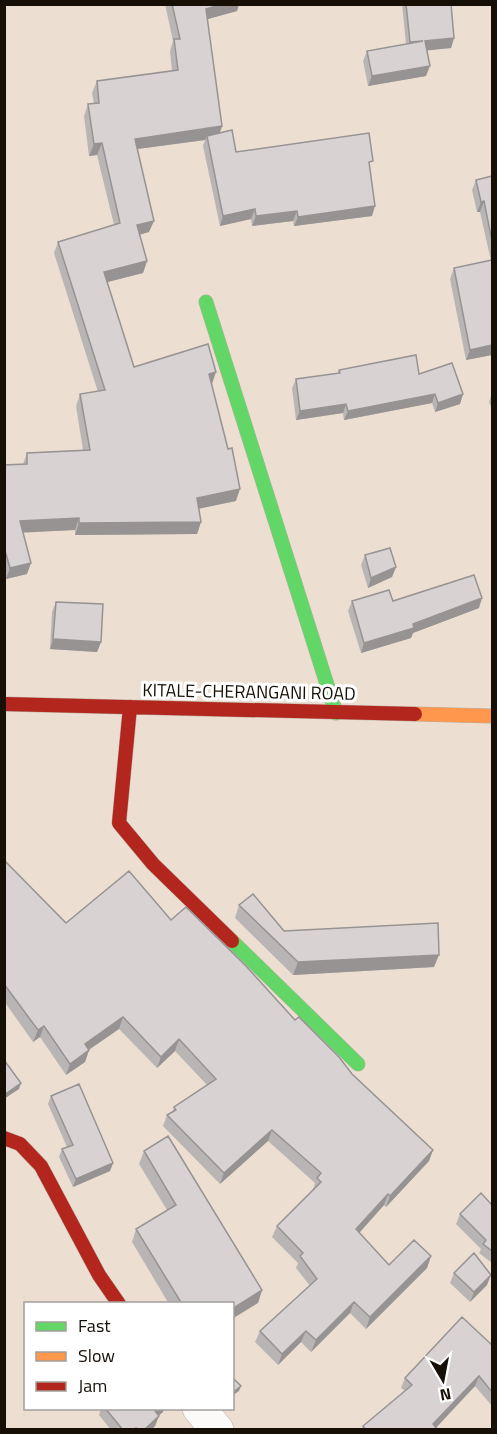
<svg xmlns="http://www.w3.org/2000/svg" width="497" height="1434" font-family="'Titillium Web',sans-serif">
<rect width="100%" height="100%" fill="#ecdfd1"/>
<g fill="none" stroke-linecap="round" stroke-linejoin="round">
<g stroke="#b9b0a5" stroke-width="34">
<path id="street" d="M199 1408 217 1430"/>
</g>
<g stroke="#b9b0a5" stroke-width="15">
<path id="fast" d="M206 302 336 713
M232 941 358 1064"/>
</g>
<g stroke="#b9b0a5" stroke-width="15">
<path id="slow" d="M415 714 492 716"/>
</g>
<g stroke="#b9b0a5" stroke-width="15">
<path id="jam" d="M4 704 415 714
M130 707 119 823 153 864 232 941
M4 1138 20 1144 41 1166 99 1275 119 1304"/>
</g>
<use href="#street" stroke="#fcfaf8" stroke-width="33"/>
<use href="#fast" stroke="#63d668" stroke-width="14"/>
<use href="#slow" stroke="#ff974d" stroke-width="14"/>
<use href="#jam" stroke="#b3261e" stroke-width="14"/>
</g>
<path fill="#bab5b5" d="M165 4H239L237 11 207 19 222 126 220 133 236 152 370 169 372 216 294 226 293 221 252 226 251 219 220 226 203 146 205 140 137 149 149 232 140 235 147 261 143 273 107 282 134 367 212 384H211L236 501 199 508 201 522 197 534 75 535V530L23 532 27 574 6 579 4 575V465L23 464 27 453 83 450 76 406 80 394 98 392 54 253 58 242 114 225 97 155 89 156 84 116 88 104H94L92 93 97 81 172 71 170 51 173 41Z
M402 4H451L454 38 451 48 427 50 426 76 368 86 363 61 367 51 406 44Z
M492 176V355L466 360 450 279 454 268 491 261 480 212H477L472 190 476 180Z
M339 370 419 374 463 394 460 404 435 412 432 403 344 420 343 413 296 420 292 388 296 379 338 373Z
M492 393V409L489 402Z
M365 555 396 567 392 577 368 588 361 565Z
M352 601H393L479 608 413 633 411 638 361 653 348 611Z
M56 602 101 642 97 652 50 649 52 612Z
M4 860 66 923 171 920 295 1020 433 1150 429 1161 386 1207 384 1205 359 1233 389 1265 431 1256 427 1268 366 1329 350 1313 311 1352 301 1342 278 1365 255 1342 260 1331 310 1286 296 1268 298 1263 272 1237 277 1226 313 1190 315 1183 268 1141 220 1184 163 1126 167 1115 172 1112 174 1107 207 1085 175 1051 157 1068 119 1029 89 1050 85 1062 66 1075 40 1037 33 1042 4 1001Z
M239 905 284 931 434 967 293 975 235 918Z
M51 1096 113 1163 110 1171 73 1187 59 1157 62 1149 67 1147 48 1104Z
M144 1151 262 1290 258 1303 169 1304 132 1242 136 1229 167 1210 139 1164Z
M492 1205V1263L479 1253 481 1249 456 1224 460 1214Z
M454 1273 487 1285 470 1302 450 1283Z
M492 1345V1406L475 1386 436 1427 438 1430H361L363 1426 405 1391 401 1388 405 1378Z
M101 1408H164L163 1412 159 1415 155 1426 151 1430H111L99 1415Z"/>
<path fill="#979393" d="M223 4H239L237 11 201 21 206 9Z
M454 38 451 48 422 51 425 41Z
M430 66 426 76 368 86 372 76Z
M222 126 218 138 207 136 205 140 130 150 135 139Z
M102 143 97 155 89 156 94 144Z
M484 201 480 212H477L481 202Z
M375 206 372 216 294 226 298 217Z
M255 209 251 219 220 226 223 216Z
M297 211 293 221 252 226 256 216Z
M154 221 149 232 133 236 137 225Z
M147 261 143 273 100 284 104 272Z
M492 345V355L466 360 470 350Z
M216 372 212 384 205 386 209 374Z
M435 394 432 403 344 420 348 411Z
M463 394 460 404 435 412 438 403Z
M346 404 343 413 296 420 300 411Z
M240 489 236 501 193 510 197 498Z
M79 518 75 530 16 533 20 521Z
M201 522 197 534 75 535 79 523Z
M31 563 27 574 6 579 10 568Z
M396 567 392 577 368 588 371 578Z
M482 598 479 608 413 633 411 638 361 653 364 643 413 624Z
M53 639 101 642 97 652 50 649Z
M439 955 434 967 293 975 298 962Z
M123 1017 119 1029 81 1055 85 1044Z
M44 1026 40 1037 33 1042 38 1030Z
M179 1039 175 1051 157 1068 161 1057Z
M89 1050 85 1062 66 1075 70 1064Z
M21 1083 19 1089 4 1099V1095Z
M272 1130 268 1141 220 1184 224 1173Z
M433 1150 429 1161 386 1207 390 1196Z
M113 1163 110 1171 73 1187 76 1179Z
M388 1194 384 1205 352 1241 356 1229Z
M431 1256 427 1268 366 1329 370 1317Z
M491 1275 487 1285 470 1302 474 1292Z
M262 1290 258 1303 232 1319V1309Z
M354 1302 350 1313 311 1352 316 1340Z
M306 1331 301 1342 278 1365 282 1354Z
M479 1376 475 1386 434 1430 433 1424Z
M241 1386 239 1391 232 1396V1393Z
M159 1408H164L163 1412 152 1421 155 1411Z
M159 1416 155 1426 151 1430H144Z"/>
<path fill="#d8d2d2" stroke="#979393" stroke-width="1.5" d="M172 4H223L206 9 222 126 135 139 154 221 137 225 147 261 104 272 134 367 208 344 216 372 209 374 228 449 232 448 240 489 197 498 201 522 79 523V518L20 521 31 563 10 568 4 547V465L27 464V453L90 450 80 394 105 390 58 242 120 223 102 143 94 144 88 104 99 103 97 81 178 70 174 39H180Z
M406 4H451L454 38 425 41 430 66 372 76 367 51 423 41 410 42Z
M232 130 236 152 369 133 373 161 369 162 375 206 298 217 297 211 256 216 255 209 223 216 207 136Z
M492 176V241L484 201 481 202 476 180Z
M492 260V345L470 350 454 268Z
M416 355 419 374 452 363 463 394 438 403 435 394 348 411 346 404 300 411 296 379 340 373 339 370Z
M390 548 396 567 371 578 365 555Z
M474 575 482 598 413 624 414 628 364 643 352 601 389 590 393 601Z
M56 602 103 604 101 642 53 639Z
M4 860 66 923 129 871 171 920 186 907 246 966 295 1020 299 1017 339 1057 352 1074 433 1150 390 1196 388 1194 356 1229 389 1265 414 1240 431 1256 370 1317 354 1302 316 1340 306 1331 282 1354 260 1331 317 1279 300 1256 303 1253 277 1226 321 1182 317 1178 321 1173 272 1130 224 1173 167 1115 176 1110 174 1107 216 1079 179 1039 161 1057 123 1017 85 1044 89 1050 70 1064 44 1026 38 1030 4 984Z
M253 894 284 931 438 923 439 955 298 962 239 905Z
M4 1060 21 1083 4 1095Z
M79 1084 113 1163 76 1179 62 1149 73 1145 51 1096Z
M168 1136 262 1290 232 1309V1304H182L136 1229 176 1205 144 1151Z
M481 1193 492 1205V1251L483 1244 486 1240 460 1214Z
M474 1253 491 1275 474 1292 454 1273Z
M462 1317 492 1345V1392L479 1376 433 1424 438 1430H366L363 1426 412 1385 405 1378Z
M232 1377 241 1386 232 1393Z
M105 1408H159L155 1411 159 1416 144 1430H137L136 1428 134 1430H123Z"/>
<g text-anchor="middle" stroke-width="6" stroke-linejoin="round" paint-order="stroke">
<g font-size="18" fill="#160f06" stroke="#fff">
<text transform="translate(249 692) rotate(1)" y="6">KITALE-CHERANGANI ROAD</text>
</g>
</g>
<rect width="497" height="1434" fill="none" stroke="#160f06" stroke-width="12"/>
<rect x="24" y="1302" width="210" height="108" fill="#ffffff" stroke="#a29f9b" stroke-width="1.5"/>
<rect x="36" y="1322" width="30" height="9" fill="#63d668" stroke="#a29f9b" stroke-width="1.5"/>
<text x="78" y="1332" font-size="18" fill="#160f06">Fast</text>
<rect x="36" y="1352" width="30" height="9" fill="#ff974d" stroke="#a29f9b" stroke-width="1.5"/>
<text x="78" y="1362" font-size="18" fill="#160f06">Slow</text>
<rect x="36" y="1382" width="30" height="9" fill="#b3261e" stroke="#a29f9b" stroke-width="1.5"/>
<text x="78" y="1392" font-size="18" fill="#160f06">Jam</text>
<g transform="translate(443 1380) rotate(170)" stroke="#ffffff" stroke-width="4.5" paint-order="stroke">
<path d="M0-4.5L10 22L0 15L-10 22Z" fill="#160f06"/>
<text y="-9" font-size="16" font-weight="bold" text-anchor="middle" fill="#160f06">N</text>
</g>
</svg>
